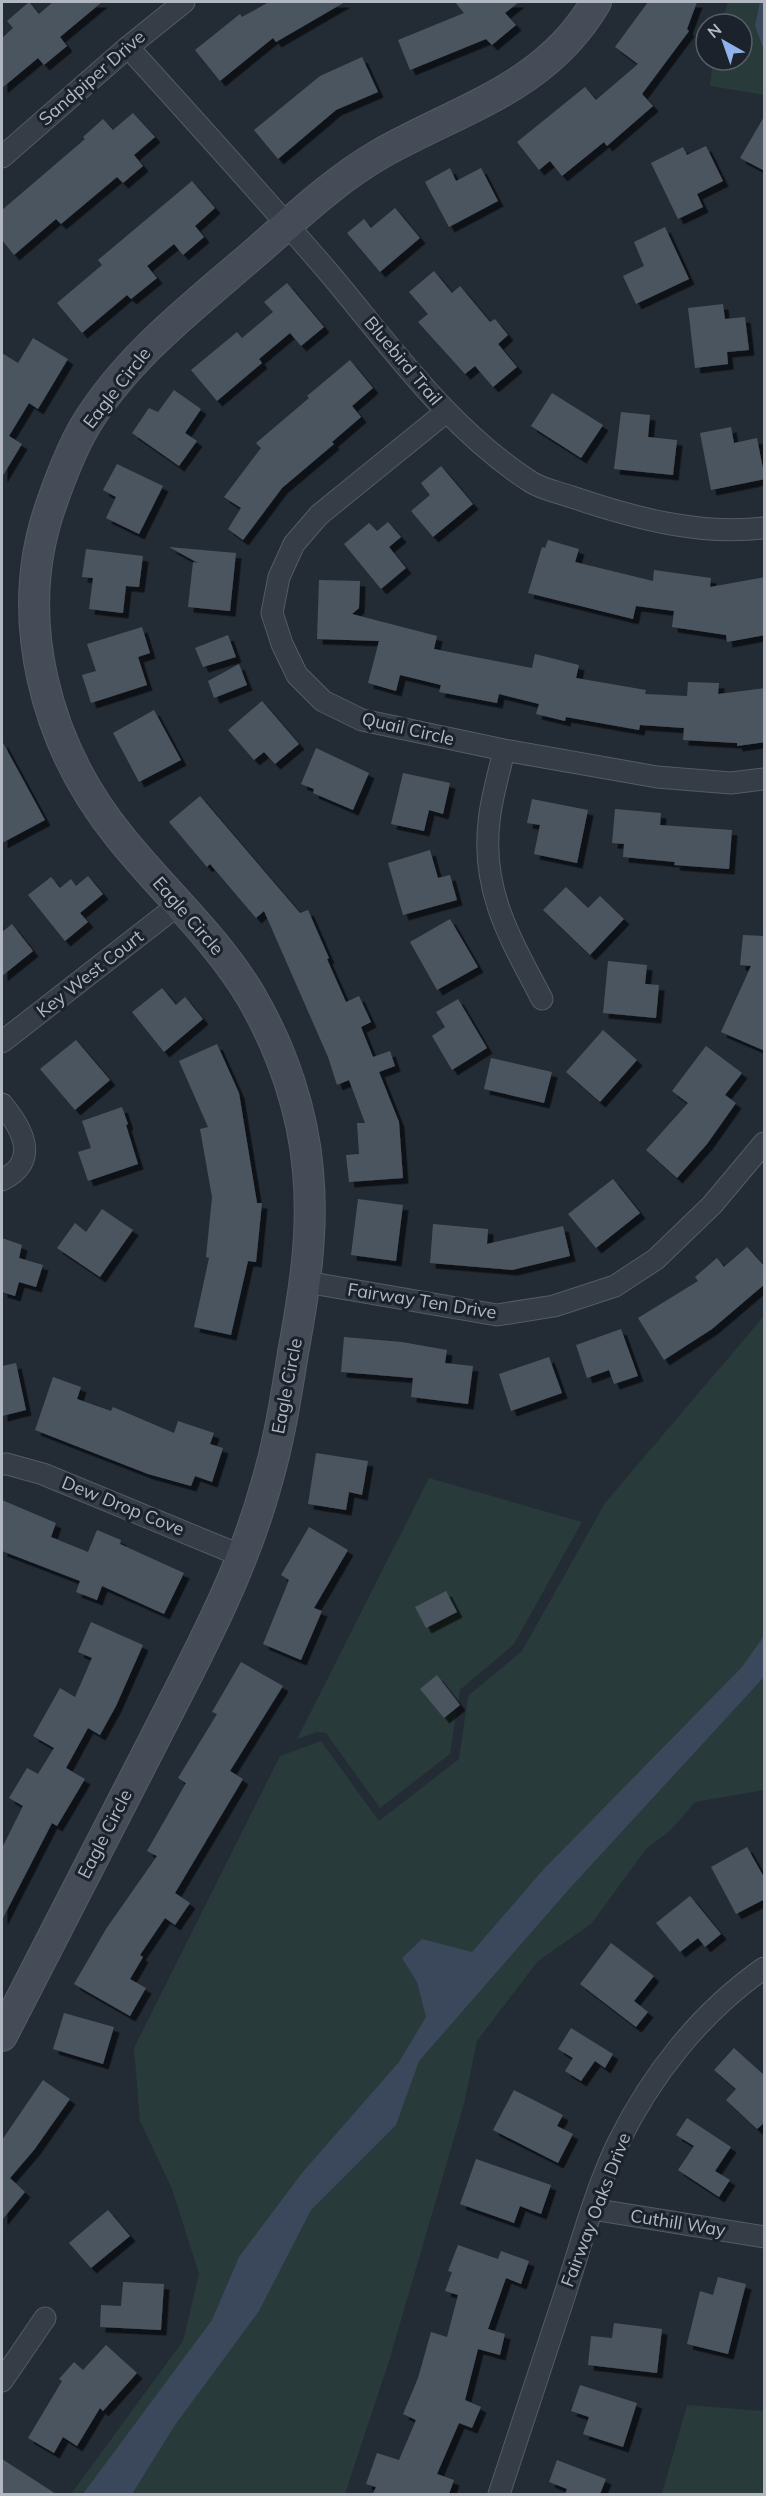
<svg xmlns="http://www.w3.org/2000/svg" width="766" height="2496" font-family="Mulish,sans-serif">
<defs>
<filter id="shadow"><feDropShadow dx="5.5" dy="5.5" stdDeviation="0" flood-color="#0009"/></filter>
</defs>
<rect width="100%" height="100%" fill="#232b35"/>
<path fill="#293a3a" d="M728 2H764V95L710 86 713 60H742V24H721Z
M764 1316V1790L695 1802 670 1831 647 1848 591 1924 538 1961 477 2041 464 2104 390 2358 345 2494H71L183 2341 199 2274 172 2189 140 2121 134 2048 280 1756 321 1741 379 1821 459 1759 468 1696 522 1651 605 1503Z
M429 1478 582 1522 514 1644 460 1690 450 1754 380 1808 326 1733 317 1732 297 1739Z
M687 2405 764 2411V2494H662Z"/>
<path fill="#3b485c" d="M760 2H764V50L755 26Z
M764 1636V1677L570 1888 419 2061 396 2125 311 2210 259 2311 175 2425 132 2494H83L212 2320 239 2257 302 2173 399 2062 426 2017 417 1982 402 1958 422 1939 472 1952 543 1870 742 1667Z"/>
<path fill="#4c5561" filter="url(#shadow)" d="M29 2 39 14 53 2H102L60 37 67 46 44 65 38 58 2 88V38L13 28 7 21Z
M269 2H345L276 42 273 38 220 81 195 50 240 14 242 17Z
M455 2H519L505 13 516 25 492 45 486 39 410 70 398 40 464 13Z
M648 2H697L687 29 689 31 642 94 653 106 607 146 604 142 562 176 550 161 539 170 517 142 585 87 596 100 638 64 615 47Z
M362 57 378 92 336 110 278 159 254 130 320 76Z
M133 113 155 137 134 155 143 166 123 183 117 177 61 224 56 219 14 255 2 240V210L85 139 83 137 103 119 113 130Z
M765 115V171L740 158Z
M706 146 723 181 697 194 703 207 678 219 651 163 683 147 687 155Z
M450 168 456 181 481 168 498 201 449 227 425 182Z
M192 181 215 208 195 226 204 237 183 255 174 244 147 266 157 278 131 299 127 295 82 333 57 303 102 265 98 260Z
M395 208 420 238 380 272 347 233 364 219 371 228Z
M665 227 689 279 636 304 623 276 644 266 634 242Z
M434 271 452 293 460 286 490 322 495 319 508 335 498 344 517 367 493 387 475 366 465 374 418 322 428 314 409 292Z
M287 283 324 327 301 346 290 333 259 359 262 363 217 401 191 370 237 332 242 338 273 312 264 302Z
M723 304 725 319 745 317 749 350 727 352 728 364 695 368 688 308Z
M33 338 68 359 38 409 29 403 9 436 22 444 2 477V353L18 363Z
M350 360 373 388 352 406 361 417 332 442 334 444 282 488 243 540 228 529 241 508 224 497 261 448 256 443 309 398 307 396Z
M174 390 201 409 185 433 197 441 179 466 132 433 149 408 158 412Z
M552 393 603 425 581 458 531 426Z
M621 412 650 415 648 437 677 440 673 475 614 469Z
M731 427 734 443 757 438 765 479 711 490 700 433Z
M117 464 163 486 139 534 106 518 116 497 103 490Z
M441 466 473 504 433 537 411 511 430 495 421 483Z
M388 522 401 537 389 547 406 568 381 589 344 544 369 523 377 531Z
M548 540 579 549 575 562 653 581 654 570 711 578 710 587 765 577V635L727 642 726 635 672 627 674 611 636 606 633 619 528 593 542 547 545 548Z
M169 547 236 553 230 611 188 607 193 562 198 563Z
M86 549 143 556 139 587 126 586 123 613 89 609 93 578 82 577Z
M319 580 360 581 359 608 352 614 437 636 434 649 532 668 535 654 579 665 576 678 646 690 645 694 687 696 688 682 719 683 718 694 765 688V742L737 746V743L683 740 684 728 640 725 639 730 566 717 565 721 536 714 539 704 499 694 497 703 439 692 441 685 400 675 396 691 368 683 379 641 317 639Z
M142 627 150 653 138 657 147 685 91 703 82 675 96 671 87 644Z
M228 635 236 657 203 667 195 648Z
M239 664 247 685 214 698 208 681Z
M262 701 299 744 275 764 264 752 254 760 228 730Z
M154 710 181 760 139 782 113 733Z
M2 741 45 820 2 843Z
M316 748 369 773 353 810 313 793 314 789 301 784Z
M403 773 450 783 443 814 429 810 424 831 391 824Z
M200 796 300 913 308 910 329 958 327 959 346 1002 359 996 371 1022 361 1027 373 1057 390 1051 395 1066 379 1072 399 1122 403 1178 349 1182 346 1155 359 1154 357 1123H365L349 1080 337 1085 328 1057 264 911 256 918 210 864 207 867 169 822Z
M532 799 588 810 577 863 534 854 540 825 527 823Z
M615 809 661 813 660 825 732 830 729 869 674 865 675 862 623 857 624 844 612 843Z
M430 850 438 878 450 875 457 900 403 915 388 863Z
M88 876 103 894 80 913 88 922 65 941 28 895 51 877 60 888 71 879 76 886Z
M566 887 588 908 600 896 624 919 590 955 543 910Z
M450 919 478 967 437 990 410 942Z
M12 924 33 951 2 976V932Z
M743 935 765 936V1051L721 1032 751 966 740 965Z
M608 961 647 965 645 984 659 985 656 1018 603 1013Z
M162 988 176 1005 185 997 203 1019 164 1052 132 1012Z
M458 999 487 1048 452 1070 432 1036 445 1027 436 1012Z
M603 1030 637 1060 600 1102 566 1072Z
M76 1040 110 1080 75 1110 40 1069Z
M217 1044 239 1093 257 1203H262L256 1262 248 1261 231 1335 194 1327 209 1258 206 1257 212 1197 200 1129 208 1127 179 1061Z
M706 1046 742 1073 725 1095 736 1103 707 1144 677 1178 646 1150 688 1103 672 1091Z
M491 1058 552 1072 544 1103 484 1089Z
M122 1107 128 1124 126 1125 138 1164 88 1181 78 1152 91 1148 82 1121Z
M613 1179 640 1213 596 1248 568 1214Z
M358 1199 403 1205 396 1261 351 1255Z
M102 1209 133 1230 100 1277 57 1248 75 1223 86 1232Z
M433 1224 488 1229 487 1244 563 1226 570 1256 512 1270 430 1263Z
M2 1238 22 1245 19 1258 43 1265 36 1287 19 1282 15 1296 2 1292Z
M747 1247 765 1267V1284L712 1329 664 1360 638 1318 698 1281 695 1277 717 1258 724 1267Z
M621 1329 638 1376 614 1384 609 1370 587 1378 576 1345Z
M344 1337 402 1342 447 1350 445 1363 473 1366 468 1404 411 1397 413 1378 341 1372Z
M549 1357 562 1393 511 1411 499 1374Z
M16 1363 26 1410 2 1416V1366Z
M53 1377 81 1387 77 1399 111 1411 113 1407 174 1433 178 1421 214 1433 210 1444 223 1448 212 1482 195 1476 191 1486 148 1474 35 1430Z
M316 1453 368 1461 362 1495 349 1492 346 1510 308 1504Z
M2 1500 56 1523 51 1537 88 1552 97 1530 121 1540 120 1544 184 1573 164 1614 102 1586 97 1600 76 1592 80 1581 2 1551Z
M309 1527 348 1550 314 1608 322 1611 301 1660 263 1644 289 1580 281 1575Z
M446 1591 457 1612 426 1628 415 1607Z
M91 1622 143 1645 116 1706 100 1735 88 1728 66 1768 85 1779 57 1826 52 1823 2 1920V1848L23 1806 9 1798 27 1768 38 1774 54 1748 33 1736 60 1688 75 1697 92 1658 78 1652Z
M241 1662 283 1686 230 1771 243 1779 175 1893 190 1903 175 1925 165 1918 140 1955 143 1957 130 1979 146 1988 130 2016 74 1984 106 1929 157 1856 147 1851 186 1783 178 1778 217 1714 212 1712Z
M437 1675 460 1705 444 1718 420 1689Z
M747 1847 765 1879V1899L736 1914 711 1867Z
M690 1896 721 1934 705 1947 698 1938 680 1952 656 1923Z
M611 1943 654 1976 634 2001 648 2012 636 2027 580 1984Z
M64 2013 114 2027 103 2064 53 2049Z
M571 2028 613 2054 605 2068 595 2061 581 2081 565 2071 573 2058 558 2049Z
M734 2048 765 2076V2122L757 2129 726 2100 736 2089 714 2070Z
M43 2080 70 2099 34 2150 10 2178 25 2192 2 2220V2140Z
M514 2090 563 2115 557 2126 573 2134 558 2163 493 2130Z
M687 2118 731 2147 715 2171 730 2180 719 2197 678 2170 694 2146 676 2135Z
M476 2159 551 2185 541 2214 520 2206 514 2223 460 2204Z
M108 2210 130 2236 91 2268 69 2243Z
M458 2245 498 2259 501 2251 529 2261 521 2284 506 2278 488 2329 505 2334 500 2355 478 2349 465 2400 481 2407 472 2428 459 2423 437 2474 454 2480 449 2494H373L376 2487 366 2484 377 2453 399 2460 416 2420 403 2414 418 2378 431 2332 447 2337 458 2295 445 2291 452 2272 448 2271Z
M718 2277 746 2284 728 2354 687 2344 700 2291 713 2295Z
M123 2282 164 2284 161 2330 100 2327 101 2305 121 2306Z
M614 2323 662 2329 657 2373 588 2365 591 2336 612 2338Z
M106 2345 137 2373 103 2411 100 2408 77 2446 63 2437 54 2453 28 2438 62 2381 59 2379 74 2362 83 2370Z
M580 2385 637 2403 623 2447 583 2434 589 2417 571 2411Z
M2 2459 56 2494H2Z
M557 2460 606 2479 600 2494H565L567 2489 549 2482Z"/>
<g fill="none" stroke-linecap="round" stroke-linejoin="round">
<g stroke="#545b64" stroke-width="23">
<path id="street" d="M128 47C196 122 264 197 330 274 391 347 450 430 531 482 542 489 557 492 569 496 630 517 699 536 764 528
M2 157 128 47 184 2
M446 412 319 515 294 544 279 577 272 613 282 644 297 675 323 701 362 720 504 750 657 777 731 783 764 779
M504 750C499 774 491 798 489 822 481 891 511 940 542 999
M2 1042 178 905
M2 1104C22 1128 41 1161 2 1180
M306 1282 497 1315 554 1306 615 1286 656 1259 712 1205 764 1143
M2 1464H7L43 1474 242 1556
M592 2209 764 2237
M2 2381 45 2318
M499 2494C520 2430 541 2365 563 2300 580 2248 594 2194 617 2145 651 2075 701 2012 764 1968"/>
</g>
<g stroke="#545b64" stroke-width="32">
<path id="secondary" d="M2 2036C52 1938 102 1840 153 1742 195 1659 241 1576 266 1485 279 1442 286 1397 293 1353 304 1293 314 1233 308 1171 303 1111 282 1050 252 998 217 938 163 891 120 837 46 746 11 619 51 505 60 479 71 450 85 426 127 356 195 305 256 252 295 218 335 180 380 154 461 108 546 88 596 2"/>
</g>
<use href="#street" stroke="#373d46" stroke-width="21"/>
<use href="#secondary" stroke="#454c58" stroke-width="30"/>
</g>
<g text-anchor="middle" stroke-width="6" stroke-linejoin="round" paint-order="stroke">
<g font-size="18" fill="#b1b8c2" stroke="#1c222b">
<text transform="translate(92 78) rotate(-41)" y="6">Sandpiper Drive</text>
<text transform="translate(403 361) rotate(50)" y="6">Bluebird Trail</text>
<text transform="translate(117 388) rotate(-52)" y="6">Eagle Circle</text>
<text transform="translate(408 729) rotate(13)" y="6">Quail Circle</text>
<text transform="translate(188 916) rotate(49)" y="6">Eagle Circle</text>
<text transform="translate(90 974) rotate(-38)" y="6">Key West Court</text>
<text transform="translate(422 1301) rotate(9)" y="6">Fairway Ten Drive</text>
<text transform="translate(287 1386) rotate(-79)" y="6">Eagle Circle</text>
<text transform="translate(123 1506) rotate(22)" y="6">Dew Drop Cove</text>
<text transform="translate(105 1834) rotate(-63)" y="6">Eagle Circle</text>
<text transform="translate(596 2210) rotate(-69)" y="6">Fairway Oaks Drive</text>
<text transform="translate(678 2223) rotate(9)" y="6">Cuthill Way</text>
</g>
</g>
<rect width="766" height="2496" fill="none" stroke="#b1b8c2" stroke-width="6"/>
<g transform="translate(724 42) rotate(320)"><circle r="28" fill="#1c222b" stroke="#585e67" stroke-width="1.5"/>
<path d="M0-4.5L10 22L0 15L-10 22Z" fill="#90b1e9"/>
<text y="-9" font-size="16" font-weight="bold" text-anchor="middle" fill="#b1b8c2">N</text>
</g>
</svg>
